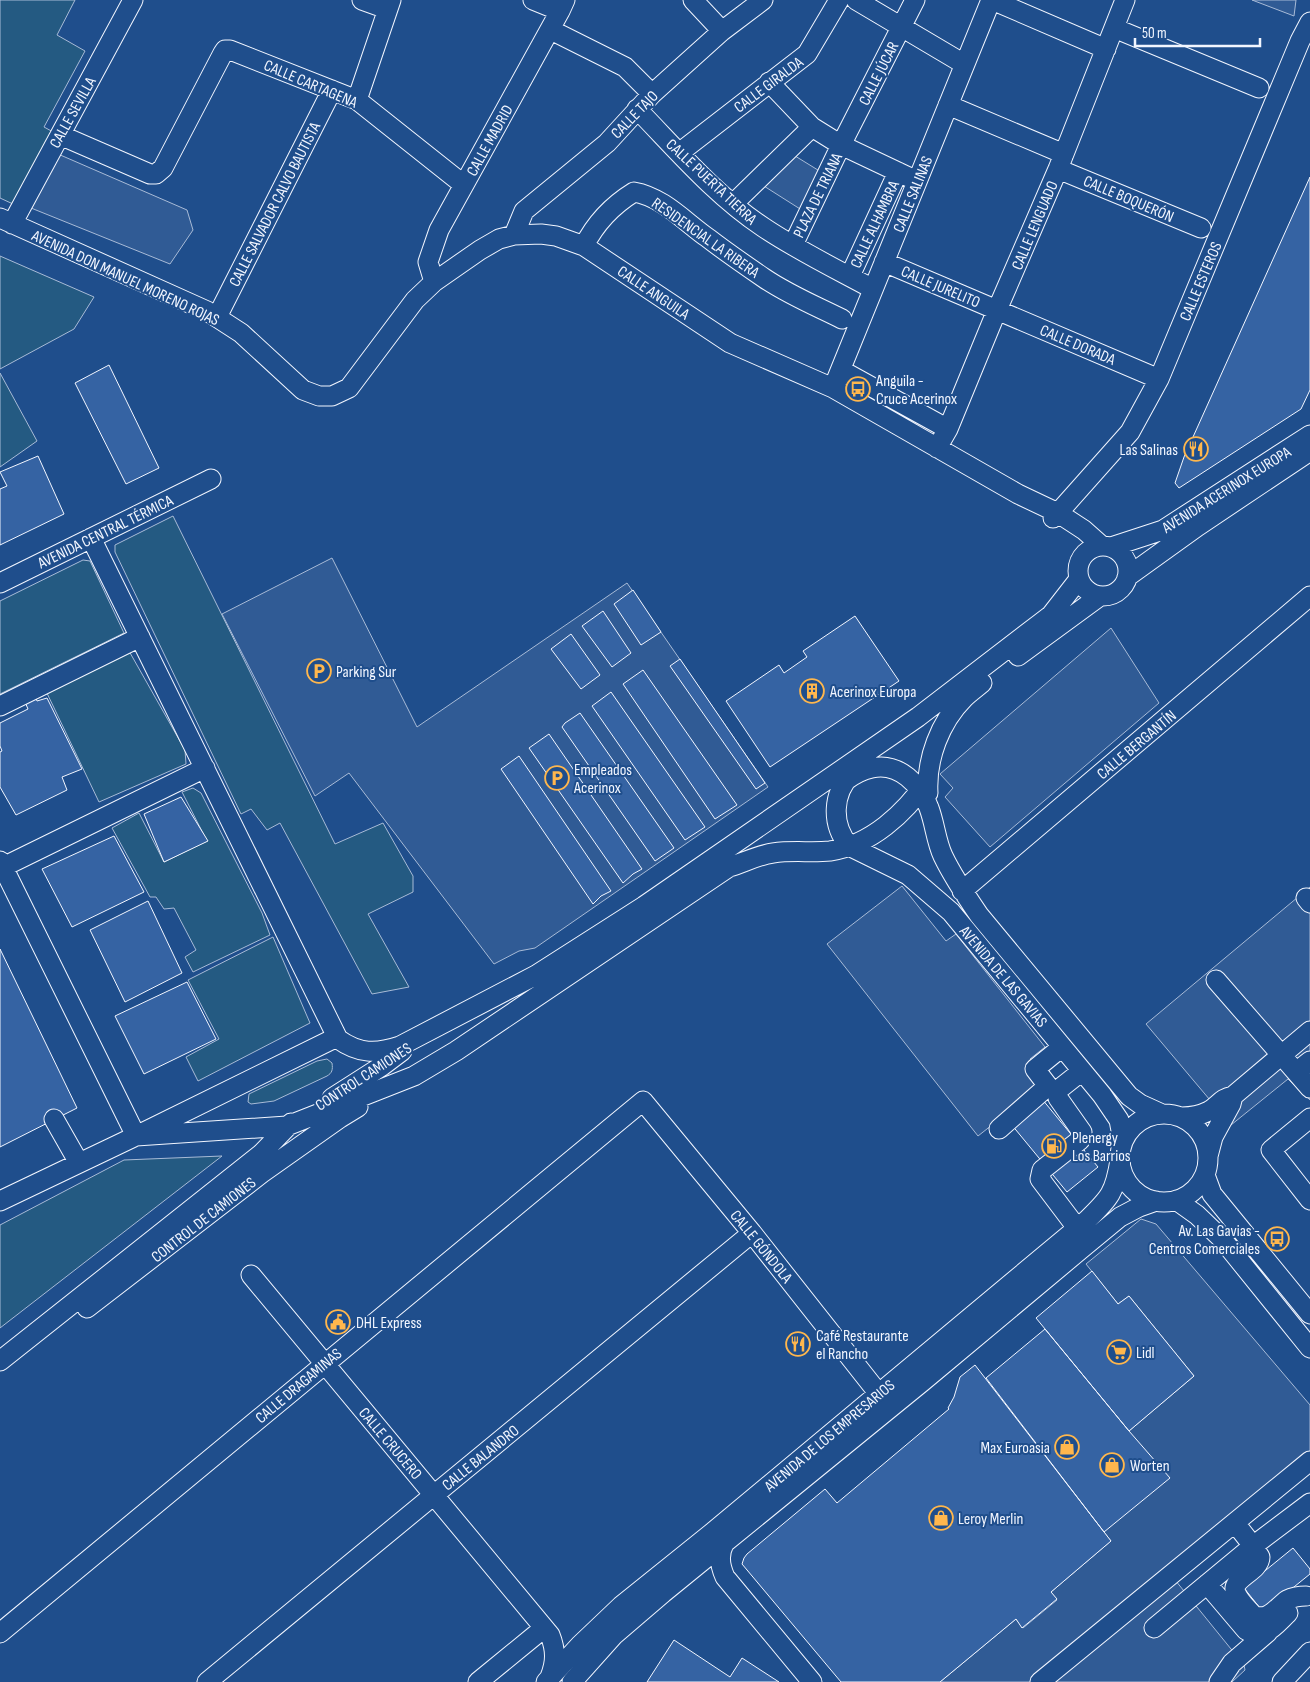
<svg xmlns="http://www.w3.org/2000/svg" width="1310" height="1682" font-family="'Sofia Sans Condensed',sans-serif">
<rect width="100%" height="100%" fill="#1f4e8c"/>
<path fill="#245a82" stroke="#a8bbd7" d="M0 0H75L57 35 85 51 44 127 55 133 13 204 0 198Z
M0 256 94 297 74 329 0 369Z
M0 373 37 441 0 467Z
M173 516 335 844 383 823 413 876V892L368 914 409 987 372 994 280 823 267 830 251 809 241 814 115 552V545Z
M83 560 90 561 124 633 0 694V601Z
M129 651 185 750 186 764 99 802 45 689Z
M193 788 201 793 262 913 270 935 193 972 185 957 196 950 174 908 164 909 156 897H150L112 828 139 813 164 862 207 841 182 792Z
M273 937 310 1023 198 1081 186 1057 219 1039 188 980Z
M327 1059 332 1063C333 1070 332 1073 327 1076L274 1101 251 1104 248 1102 249 1094 317 1061Z
M222 1156 0 1328V1225L124 1160Z"/>
<path fill="#305b95" stroke="#a8bbd7" d="M1252 0H1296L1294 16Z
M787 151 826 175 808 214 756 181Z
M58 154 187 210 193 230 170 264 31 208Z
M332 558 417 727 627 583 768 787 535 948 519 951 494 964 349 773 315 796 222 614Z
M1111 628 1159 703 990 847 945 797 953 788 940 774Z
M902 886 946 941 956 934 1045 1047 1030 1059 1048 1081 978 1136 827 944Z
M1310 887V1100L1288 1079 1231 1125 1146 1024Z
M1141 1219 1156 1224 1310 1405V1461L1171 1575 1244 1665 1245 1670 1232 1682H940L1016 1619 1023 1628 1057 1600 1051 1592 1111 1541 1104 1532 1129 1431 1194 1376 1129 1296 1118 1304 1086 1264Z"/>
<path fill="#3563a3" stroke="#f2f6ff" d="M1310 177V390L1301 409 1179 488 1175 483 1184 457Z
M109 365 159 468 126 484 75 383Z
M38 456 64 514 0 545V489L7 486 0 472Z
M633 590 661 632 641 645 614 604Z
M603 611 631 653 612 667 582 626Z
M855 616 899 681 770 767 726 701 779 665 784 673 807 657 803 651Z
M571 634 600 675 581 689 551 649Z
M680 659 765 783 756 789 670 666Z
M643 670 737 805 715 819 623 684Z
M611 692 705 827 685 840 592 706Z
M35 696 37 701 47 698 82 769 62 777 67 790 16 815 0 787V752L2 751 0 746V723L28 709 25 702Z
M580 713 674 848 655 861 562 727 565 723Z
M549 734 642 869 633 874 623 883 529 748Z
M519 756 611 891 601 896 593 904 501 769Z
M181 797 208 841 164 862 144 814Z
M114 836 144 892 72 927 42 869Z
M148 901 182 973 125 1002 90 930Z
M0 949 77 1108 0 1147Z
M187 982 216 1039 144 1074 115 1016Z
M1042 1099 1098 1167 1067 1192 1011 1124Z
M1092 1271 1118 1304 1129 1296 1194 1376 1129 1431 1036 1318Z
M1045 1329 1129 1431 1170 1478 1104 1532 986 1378Z
M975 1365 1111 1541 1051 1592 1057 1599 1022 1628 1016 1619 940 1682H841L742 1564 744 1558 747 1554 825 1489 837 1503 949 1409 948 1408 954 1397 960 1377Z
M1293 1548 1310 1569V1574L1263 1612 1244 1588Z
M674 1640 730 1677 742 1658 779 1682H647Z"/>
<g fill="none" stroke-linecap="round" stroke-linejoin="round">
<g stroke="#f2f6ff" stroke-width="21">
<path id="minor" d="M362 0 387 9
M533 0 560 11
M693 0 722 31
M856 0 964 64
M992 0 1106 49
M1114 28 1259 88
M551 30 625 67 652 94
M769 82 812 127 841 145 917 181
M357 100 391 0
M948 105 1064 154
M637 109C677 150 715 195 763 227 797 250 836 269 873 289
M60 135 150 174H156L163 168 223 53 225 50H230L357 100 464 185
M679 153 807 54 839 0
M1058 169 1201 228
M733 204 812 127
M0 218 207 311 241 333 303 390 319 396H332L349 388 415 300 434 282 480 250 499 239 514 235 541 234 556 236 584 246 730 343 833 388 1018 494 1058 513 1084 530 1102 546
M12 224 133 0
M514 235 524 211 607 143 652 94 722 31 763 0
M793 245 841 145 915 0
M584 246C595 224 613 205 634 192 663 197 685 222 708 238 726 252 745 265 764 278 789 295 816 306 842 319
M884 262 1159 379
M850 276 898 172
M434 282 428 262 439 230 560 11 565 0
M217 317 332 90
M841 370 948 429
M833 388 991 0
M937 448 948 429 997 310 1058 169 1125 0
M1053 518 1058 513 1130 432 1159 379 1300 41 1310 22
M91 538 338 1039C359 1054 376 1054 400 1046L536 975 644 906 918 717 1051 615 1079 579
M1078 571a25 25 0 1 1 50 0a25 25 0 1 1-50 0Z
M1111 547 1163 530 1310 435
M1127 577 1198 526 1310 451
M0 583 211 479
M1018 656 1100 596
M0 706 140 637
M852 773C832 794 831 824 849 846L908 875 951 912 1102 1095 1119 1120 1123 1141
M845 781C853 775 862 770 872 768 899 762 921 785 929 808 935 824 936 841 943 856 953 877 966 896 979 915L1129 1096 1140 1104 1162 1114
M928 793C926 759 940 722 964 698 969 693 976 688 982 683
M0 861 136 1136 337 1037
M3 867 205 768
M962 891 1310 596
M1306 898 1310 903
M1216 980 1310 1088
M1296 1072 1310 1061
M332 1098 382 1066 402 1051
M1120 1158a44 44 0 1 1 88 0a44 44 0 1 1-88 0Z
M1182 1117C1191 1117 1201 1115 1209 1111 1219 1105 1221 1098 1233 1096L1310 1031
M1310 1118 1271 1150 1310 1200
M54 1119 79 1163
M999 1129 1048 1086 1035 1069 1062 1047
M1208 1156 1213 1137 1231 1104 1233 1096
M1205 1175 1212 1194 1310 1314
M1176 1200 1197 1215 1222 1239 1310 1348
M0 1201 136 1136 287 1126 414 1076 456 1051 729 867C743 863 758 855 773 853 793 850 812 853 830 851 871 845 905 813 927 781
M1077 1228 1040 1179 1042 1170 1080 1140 1082 1132 1058 1098V1090L1082 1071
M251 1275 550 1635C556 1650 556 1662 550 1677
M87 1308 262 1173 340 1118 358 1107
M0 1361 261 1154 291 1123
M1235 1523 1253 1546 1260 1557C1260 1572 1229 1579 1236 1593 1239 1601 1248 1609 1253 1615 1268 1622 1276 1608 1287 1600 1293 1597 1300 1596 1306 1596
M724 1544C718 1555 720 1566 725 1577L812 1682
M1207 1584 1246 1630C1264 1642 1276 1624 1288 1613
M1154 1628 1253 1546 1310 1503
M0 1633 643 1101 752 1233 879 1394
M207 1682 752 1233
M478 1682 544 1628
M546 1682 580 1645 621 1606 713 1532 1087 1220C1110 1198 1115 1192 1120 1160
M572 1682 614 1635 663 1593 922 1382 1080 1250 1120 1217 1139 1207 1156 1201
M1040 1682 1310 1461
M1219 1682 1232 1663 1268 1632
M1282 1682 1310 1652"/>
</g>
<use href="#minor" stroke="#1f4e8c" stroke-width="19"/>
</g>
<defs>
<g id="bus-ring" transform="scale(1.25)"><circle r="9.5" fill="#1f4e8c" stroke="#ffb74d" stroke-width="1.5"/><path d="M-5-6H5V4H4V6H2V4H-2V6H-4V4H-5ZM-3.5-4V0h7V-4ZM-3.5 1.2v1.5H-2V1.2ZM2 1.2v1.5H3.5V1.2Z" fill="#ffb74d"/></g>
<g id="restaurant-ring" transform="scale(1.25)"><circle r="9.5" fill="#1f4e8c" stroke="#ffb74d" stroke-width="1.5"/><path d="M-5-6h1v4h1v-4h1v4h1v-4h1v5L-1.5 .5V6h-2V.5L-5-1ZM5-6V6H3V1.5H1.5Q1.5-4 5-6Z" fill="#ffb74d"/></g>
<g id="parking-ring" transform="scale(1.25)"><circle r="9.5" fill="#1f4e8c" stroke="#ffb74d" stroke-width="1.5"/><path d="M-3.5-5.5H1a3.5 3.5 0 0 1 0 7H-1V5.5H-3.5ZM-1-3.4V-.6H.8a1.4 1.4 0 0 0 0-2.8Z" fill="#ffb74d"/></g>
<g id="building-ring" transform="scale(1.25)"><circle r="9.5" fill="#1f4e8c" stroke="#ffb74d" stroke-width="1.5"/><path d="M-4-6H4V6H1V3H-1V6H-4ZM-2.5-4.3h1.7v1.8h-1.7ZM.8-4.3h1.7v1.8H.8ZM-2.5-1h1.7V.8h-1.7ZM.8-1h1.7V.8H.8Z" fill="#ffb74d"/></g>
<g id="fuel-ring" transform="scale(1.25)"><circle r="9.5" fill="#1f4e8c" stroke="#ffb74d" stroke-width="1.5"/><path d="M-5.5-6h7V0h2V4h1.3V-2.5L3-4.5l.8-.8L6-3V5H2.5V1h-1V6h-7ZM-4.2-4.7v3.2H.2V-4.7Z" fill="#ffb74d"/></g>
<g id="civic-ring" transform="scale(1.25)"><circle r="9.5" fill="#1f4e8c" stroke="#ffb74d" stroke-width="1.5"/><path d="M-.6-6.5H3V-4.5H.6V-3L4-1V1h2V6H-6V1h2V-1L-.6-3ZM-1.2 2.5V6h2.4V2.5Z" fill="#ffb74d"/></g>
<g id="supermarket-ring" transform="scale(1.25)"><circle r="9.5" fill="#1f4e8c" stroke="#ffb74d" stroke-width="1.5"/><path d="M-6-5.5h2.5l.6 2H6L4.5 2H-2.5L-4.4-4H-6ZM-1.5 3.2a1.3 1.3 0 1 0 .1 0ZM3 3.2a1.3 1.3 0 1 0 .1 0Z" fill="#ffb74d"/></g>
<g id="shop-ring" transform="scale(1.25)"><circle r="9.5" fill="#1f4e8c" stroke="#ffb74d" stroke-width="1.5"/><path d="M-5-2.5h2.3a2.7 3.5 0 0 1 5.4 0H5L5.5 6h-11ZM-1.5-2.5h3a1.5 2.3 0 0 0-3 0Z" fill="#ffb74d"/></g>
</defs>
<g fill-rule="evenodd">
<use href="#bus-ring" x="858" y="389"/>
<use href="#restaurant-ring" x="1196" y="449"/>
<use href="#parking-ring" x="319" y="671"/>
<use href="#building-ring" x="812" y="691"/>
<use href="#parking-ring" x="557" y="778"/>
<use href="#fuel-ring" x="1054" y="1146"/>
<use href="#bus-ring" x="1277" y="1239"/>
<use href="#civic-ring" x="338" y="1322"/>
<use href="#restaurant-ring" x="798" y="1344"/>
<use href="#supermarket-ring" x="1119" y="1352"/>
<use href="#shop-ring" x="1067" y="1447"/>
<use href="#shop-ring" x="1112" y="1465"/>
<use href="#shop-ring" x="941" y="1518"/>
</g>
<g text-anchor="middle" stroke-width="4" stroke-linejoin="round" paint-order="stroke">
<g font-size="16" fill="#f2f6ff" stroke="#1f4e8c">
<text transform="translate(878 73) rotate(-63)" y="6">CALLE JÚCAR</text>
<text transform="translate(311 83) rotate(23)" y="6">CALLE CARTAGENA</text>
<text transform="translate(768 84) rotate(-37)" y="6">CALLE GIRALDA</text>
<text transform="translate(72 112) rotate(-61)" y="6">CALLE SEVILLA</text>
<text transform="translate(634 114) rotate(-46)" y="6">CALLE TAJO</text>
<text transform="translate(489 140) rotate(-61)" y="6">CALLE MADRID</text>
<text transform="translate(712 181) rotate(43)" y="6">CALLE PUERTA TIERRA</text>
<text transform="translate(912 194) rotate(-68)" y="6">CALLE SALINAS</text>
<text transform="translate(817 195) rotate(-64)" y="6">PLAZA DE TRIANA</text>
<text transform="translate(1129 198) rotate(23)" y="6">CALLE BOQUERÓN</text>
<text transform="translate(274 204) rotate(-63)" y="6">CALLE SALVADOR CALVO BAUTISTA</text>
<text transform="translate(874 224) rotate(-65)" y="6">CALLE ALHAMBRA</text>
<text transform="translate(1034 225) rotate(-67)" y="6">CALLE LENGUADO</text>
<text transform="translate(706 237) rotate(35)" y="6">RESIDENCIAL LA RIBERA</text>
<text transform="translate(126 277) rotate(25)" y="6">AVENIDA DON MANUEL MORENO ROJAS</text>
<text transform="translate(1200 281) rotate(-67)" y="6">CALLE ESTEROS</text>
<text transform="translate(941 286) rotate(23)" y="6">CALLE JURELITO</text>
<text transform="translate(654 292) rotate(34)" y="6">CALLE ANGUILA</text>
<text transform="translate(1078 344) rotate(23)" y="6">CALLE DORADA</text>
<text transform="translate(1226 489) rotate(-32)" y="6">AVENIDA ACERINOX EUROPA</text>
<text transform="translate(105 531) rotate(-26)" y="6">AVENIDA CENTRAL TÉRMICA</text>
<text transform="translate(1136 744) rotate(-40)" y="6">CALLE BERGANTÍN</text>
<text transform="translate(1004 976) rotate(50)" y="6">AVENIDA DE LAS GAVIAS</text>
<text transform="translate(363 1076) rotate(-33)" y="6">CONTROL CAMIONES</text>
<text transform="translate(203 1219) rotate(-38)" y="6">CONTROL DE CAMIONES</text>
<text transform="translate(762 1246) rotate(51)" y="6">CALLE GÓNDOLA</text>
<text transform="translate(298 1385) rotate(-40)" y="6">CALLE DRAGAMINAS</text>
<text transform="translate(829 1435) rotate(-40)" y="6">AVENIDA DE LOS EMPRESARIOS</text>
<text transform="translate(391 1443) rotate(50)" y="6">CALLE CRUCERO</text>
<text transform="translate(480 1457) rotate(-39)" y="6">CALLE BALANDRO</text>
</g>
<g font-size="16" fill="#f2f6ff" stroke="#1f4e8c" text-anchor="start">
<text x="876" y="386">Anguila -<tspan x="876" dy="18">Cruce Acerinox</tspan></text>
<text x="1178" y="455" text-anchor="end">Las Salinas</text>
<text x="336" y="677">Parking Sur</text>
<text x="830" y="697">Acerinox Europa</text>
<text x="574" y="775">Empleados<tspan x="574" dy="18">Acerinox</tspan></text>
<text x="1072" y="1143">Plenergy<tspan x="1072" dy="18">Los Barrios</tspan></text>
<text x="1260" y="1236" text-anchor="end">Av. Las Gavias -<tspan x="1260" dy="18">Centros Comerciales</tspan></text>
<text x="356" y="1328">DHL Express</text>
<text x="816" y="1341">Café Restaurante<tspan x="816" dy="18">el Rancho</tspan></text>
<text x="1136" y="1358">Lidl</text>
<text x="1050" y="1453" text-anchor="end">Max Euroasia</text>
<text x="1130" y="1471">Worten</text>
<text x="958" y="1524">Leroy Merlin</text>
</g>
</g>
<path d="M1135 38v8h125v-8" fill="none" stroke="#f2f6ff" stroke-width="2.5"/>
<text x="1142" y="38" font-size="15" fill="#f2f6ff" stroke="#1f4e8c" stroke-width="4" paint-order="stroke">50 m</text>
</svg>
